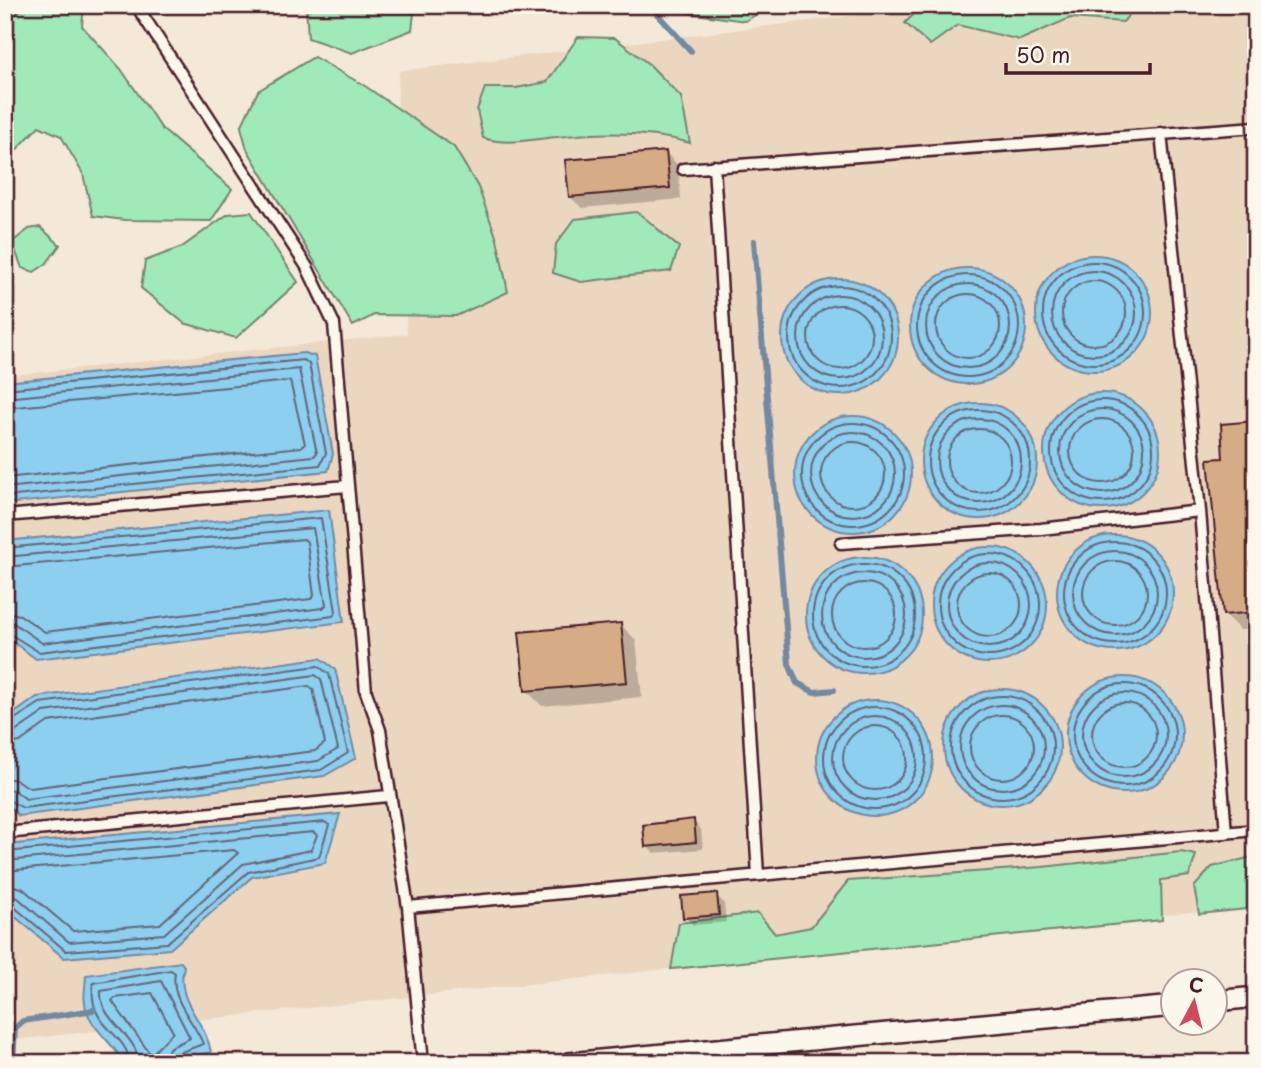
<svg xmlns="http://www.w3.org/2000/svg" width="1261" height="1068" font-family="'Playpen Sans',sans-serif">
<rect width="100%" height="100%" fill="#f4e8d8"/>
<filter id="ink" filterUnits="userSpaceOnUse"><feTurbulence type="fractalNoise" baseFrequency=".0143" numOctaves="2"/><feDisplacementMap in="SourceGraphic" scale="14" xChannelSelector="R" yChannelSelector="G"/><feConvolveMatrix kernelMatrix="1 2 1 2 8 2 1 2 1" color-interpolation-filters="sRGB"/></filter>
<g filter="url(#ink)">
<path fill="#ebd6c0" d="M940 5H1256V905L5 1041V376L407 334 395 153 399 71Z"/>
<path fill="#a0eab9" stroke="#758472" stroke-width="2" d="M5 5H84L82 26 121 69 162 129 232 189 211 221 125 220 93 216 83 174 61 136 39 126 5 162Z
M306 5H415L412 30 352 53 308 38Z
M684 5H773L745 21 689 13Z
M923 5H1137L1123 22 1070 18 1020 40 958 25 930 45 905 23Z
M578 37 615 38 650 65 681 97 690 143C647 131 601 132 557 137 531 139 508 146 483 138L477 110 485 88H516L547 82Z
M314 57 365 86 454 147 478 187 497 239 508 292 456 316 374 315 353 326 247 149 241 127 258 91Z
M251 212 298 282 236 338 184 323 141 288 145 261 182 247 228 214Z
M636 212C653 222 663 236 679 247L671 271 581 282 553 273 556 244 575 219Z
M40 227 60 245 46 264 34 272 22 268 12 242 29 229Z
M1181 852 1196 855 1189 876 1161 880 1162 920 671 969 679 923 758 913 775 934 811 927 848 881 1042 867Z
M1256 856V908L1199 914 1194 887 1212 867Z"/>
<path fill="#8dcfef" stroke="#7289a1" stroke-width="2" d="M1036 313a58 58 0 1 1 116 0a58 58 0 1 1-116 0Z
M910 326a58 58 0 1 1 116 0a58 58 0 1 1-116 0Z
M782 337a58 58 0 1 1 116 0a58 58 0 1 1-116 0Z
M304 353 315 356 333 454 328 471 5 504V382Z
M1044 451a58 58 0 1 1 116 0a58 58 0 1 1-116 0Z
M921 461a58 58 0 1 1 116 0a58 58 0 1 1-116 0Z
M795 474a58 58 0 1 1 116 0a58 58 0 1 1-116 0Z
M329 510 344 622 36 659 5 636V541Z
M1057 593a58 58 0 1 1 116 0a58 58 0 1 1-116 0Z
M931 605a58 58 0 1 1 116 0a58 58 0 1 1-116 0Z
M806 615a58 58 0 1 1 116 0a58 58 0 1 1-116 0Z
M320 658 335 669 356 758 324 776 19 816 5 802V720L37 697Z
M1066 735a58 58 0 1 1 116 0a58 58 0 1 1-116 0Z
M944 747a58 58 0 1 1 116 0a58 58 0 1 1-116 0Z
M817 758a58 58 0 1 1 116 0a58 58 0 1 1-116 0Z
M340 814 325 863 252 877 170 949 64 958 6 909 5 845Z
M181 962 184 966C175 1004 205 1018 211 1052L170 1063H124C114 1043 87 1026 85 1003 83 994 86 984 86 975Z"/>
<path fill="#0003" d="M666 153 678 165 681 199 582 208 570 197Z
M1256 422V629L1240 630 1224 614 1225 460Z
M621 625 636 640 642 697 542 706 526 690Z
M693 821 701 829 703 849 654 853 646 846Z
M716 895 724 903 726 922 693 925 685 917Z"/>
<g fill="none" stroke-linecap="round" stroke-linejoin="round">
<path stroke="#656579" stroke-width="2" d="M1043 313a51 51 0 1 1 102 0a51 51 0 1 1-102 0Z
M1052 313a42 42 0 1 1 84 0a42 42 0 1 1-84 0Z
M917 326a51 51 0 1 1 102 0a51 51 0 1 1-102 0Z
M1062 313a32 32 0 1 1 64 0a32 32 0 1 1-64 0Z
M926 326a42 42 0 1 1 84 0a42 42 0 1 1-84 0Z
M789 337a51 51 0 1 1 102 0a51 51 0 1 1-102 0Z
M936 326a32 32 0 1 1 64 0a32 32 0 1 1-64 0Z
M798 337a42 42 0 1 1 84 0a42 42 0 1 1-84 0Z
M808 337a32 32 0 1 1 64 0a32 32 0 1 1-64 0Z
M5 389 304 360 309 364 326 453 320 465 5 497
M5 398 299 369 317 453 314 456 5 488
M1051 451a51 51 0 1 1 102 0a51 51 0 1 1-102 0Z
M5 408 290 381 305 444 301 447 5 478
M1060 451a42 42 0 1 1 84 0a42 42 0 1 1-84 0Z
M928 461a51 51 0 1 1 102 0a51 51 0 1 1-102 0Z
M937 461a42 42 0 1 1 84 0a42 42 0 1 1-84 0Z
M1070 451a32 32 0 1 1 64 0a32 32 0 1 1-64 0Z
M802 474a51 51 0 1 1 102 0a51 51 0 1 1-102 0Z
M947 461a32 32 0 1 1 64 0a32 32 0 1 1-64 0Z
M811 474a42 42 0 1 1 84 0a42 42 0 1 1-84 0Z
M821 474a32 32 0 1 1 64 0a32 32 0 1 1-64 0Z
M1064 593a51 51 0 1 1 102 0a51 51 0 1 1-102 0Z
M5 548 321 518 336 612 333 616 39 652 5 631
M1073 593a42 42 0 1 1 84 0a42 42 0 1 1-84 0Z
M938 605a51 51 0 1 1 102 0a51 51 0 1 1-102 0Z
M5 557 313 528 326 605 323 608 42 643 15 624 5 622
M1083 593a32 32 0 1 1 64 0a32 32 0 1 1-64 0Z
M947 605a42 42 0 1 1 84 0a42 42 0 1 1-84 0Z
M813 615a51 51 0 1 1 102 0a51 51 0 1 1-102 0Z
M5 567 304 539 307 542 314 596 311 599 45 632 20 615 5 612
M822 615a42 42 0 1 1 84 0a42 42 0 1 1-84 0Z
M957 605a32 32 0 1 1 64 0a32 32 0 1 1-64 0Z
M832 615a32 32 0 1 1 64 0a32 32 0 1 1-64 0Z
M1073 735a51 51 0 1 1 102 0a51 51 0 1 1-102 0Z
M1082 735a42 42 0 1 1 84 0a42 42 0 1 1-84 0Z
M951 747a51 51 0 1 1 102 0a51 51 0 1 1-102 0Z
M1092 735a32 32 0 1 1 64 0a32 32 0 1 1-64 0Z
M960 747a42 42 0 1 1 84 0a42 42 0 1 1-84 0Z
M824 758a51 51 0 1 1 102 0a51 51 0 1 1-102 0Z
M970 747a32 32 0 1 1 64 0a32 32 0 1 1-64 0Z
M833 758a42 42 0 1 1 84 0a42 42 0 1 1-84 0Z
M5 725 40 703 318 666 329 674 348 753 321 770 23 808 5 798
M843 758a32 32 0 1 1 64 0a32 32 0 1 1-64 0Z
M5 734 15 732 44 712 315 675 321 679 338 749 318 761 26 799 14 790 5 789
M5 745 20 742 48 722 309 686 313 689 325 743 315 751 30 788 16 780 5 778
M5 852 325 822 329 825 319 857 248 872 167 943 66 951 12 905 5 904
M5 861 313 832 317 835 311 850 243 864 164 934 69 942 18 898 5 895
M5 871 234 850 238 853 160 924 73 931 22 888 5 884
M152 993 173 1032 151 1055 112 1001 115 998Z
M130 1063C125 1029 88 1030 93 983L171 970 175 973C170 1001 194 1020 203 1044L176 1054 173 1063
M139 1063C137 1033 99 1022 101 991L161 981 190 1038 169 1048 164 1063"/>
<path stroke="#7289a1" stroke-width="6" d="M649 5 691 51
M5 20 24 5
M754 241 789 664 797 683 814 692 834 690
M13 1063 15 1028 23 1021 94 1010"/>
</g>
<path fill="#d6ac87" stroke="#4a1f2b" stroke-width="2" d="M666 151 670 188 569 197 565 160Z
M1256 421V612L1223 615 1208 459 1223 458 1221 424Z
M621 623 627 682 525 691 519 632Z
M694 819 696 842 645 847 643 825Z
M717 893 719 915 683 918 681 896Z"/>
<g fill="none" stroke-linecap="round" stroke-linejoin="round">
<g stroke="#4a1f2b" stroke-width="15">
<path id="lane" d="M136 5 307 267 334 324 366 692 380 730 408 907 423 1063
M1161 133 1200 511 1226 833
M714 166 758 875
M683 169 1256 127
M5 516 347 486
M841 543 1041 529 1200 511
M5 833 388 796
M408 907 1256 830"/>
</g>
<g stroke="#4a1f2b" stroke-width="24">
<path id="street" d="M1216 1001 1256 997
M569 1063 1174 1006"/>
</g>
<use href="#lane" stroke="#fbf7ec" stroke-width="10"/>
<use href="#street" stroke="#fbf7ec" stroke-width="19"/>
</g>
</g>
<rect width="1261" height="1068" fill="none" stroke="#fbf7ec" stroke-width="28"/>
<rect x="14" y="14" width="1233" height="1040" fill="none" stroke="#4a1f2b" stroke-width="2.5" filter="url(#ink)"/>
<g transform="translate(1194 1002) rotate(7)"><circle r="33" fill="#fbf7ec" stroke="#b4a19f" stroke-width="2"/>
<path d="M0-5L12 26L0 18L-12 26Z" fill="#d1495b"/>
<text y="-10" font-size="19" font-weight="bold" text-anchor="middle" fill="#4a1f2b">С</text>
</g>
<path d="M1006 63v10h144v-10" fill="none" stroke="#4a1f2b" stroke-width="3.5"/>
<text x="1016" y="63" font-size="21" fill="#4a1f2b" stroke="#fbf7ec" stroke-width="5" paint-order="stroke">50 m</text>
</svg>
